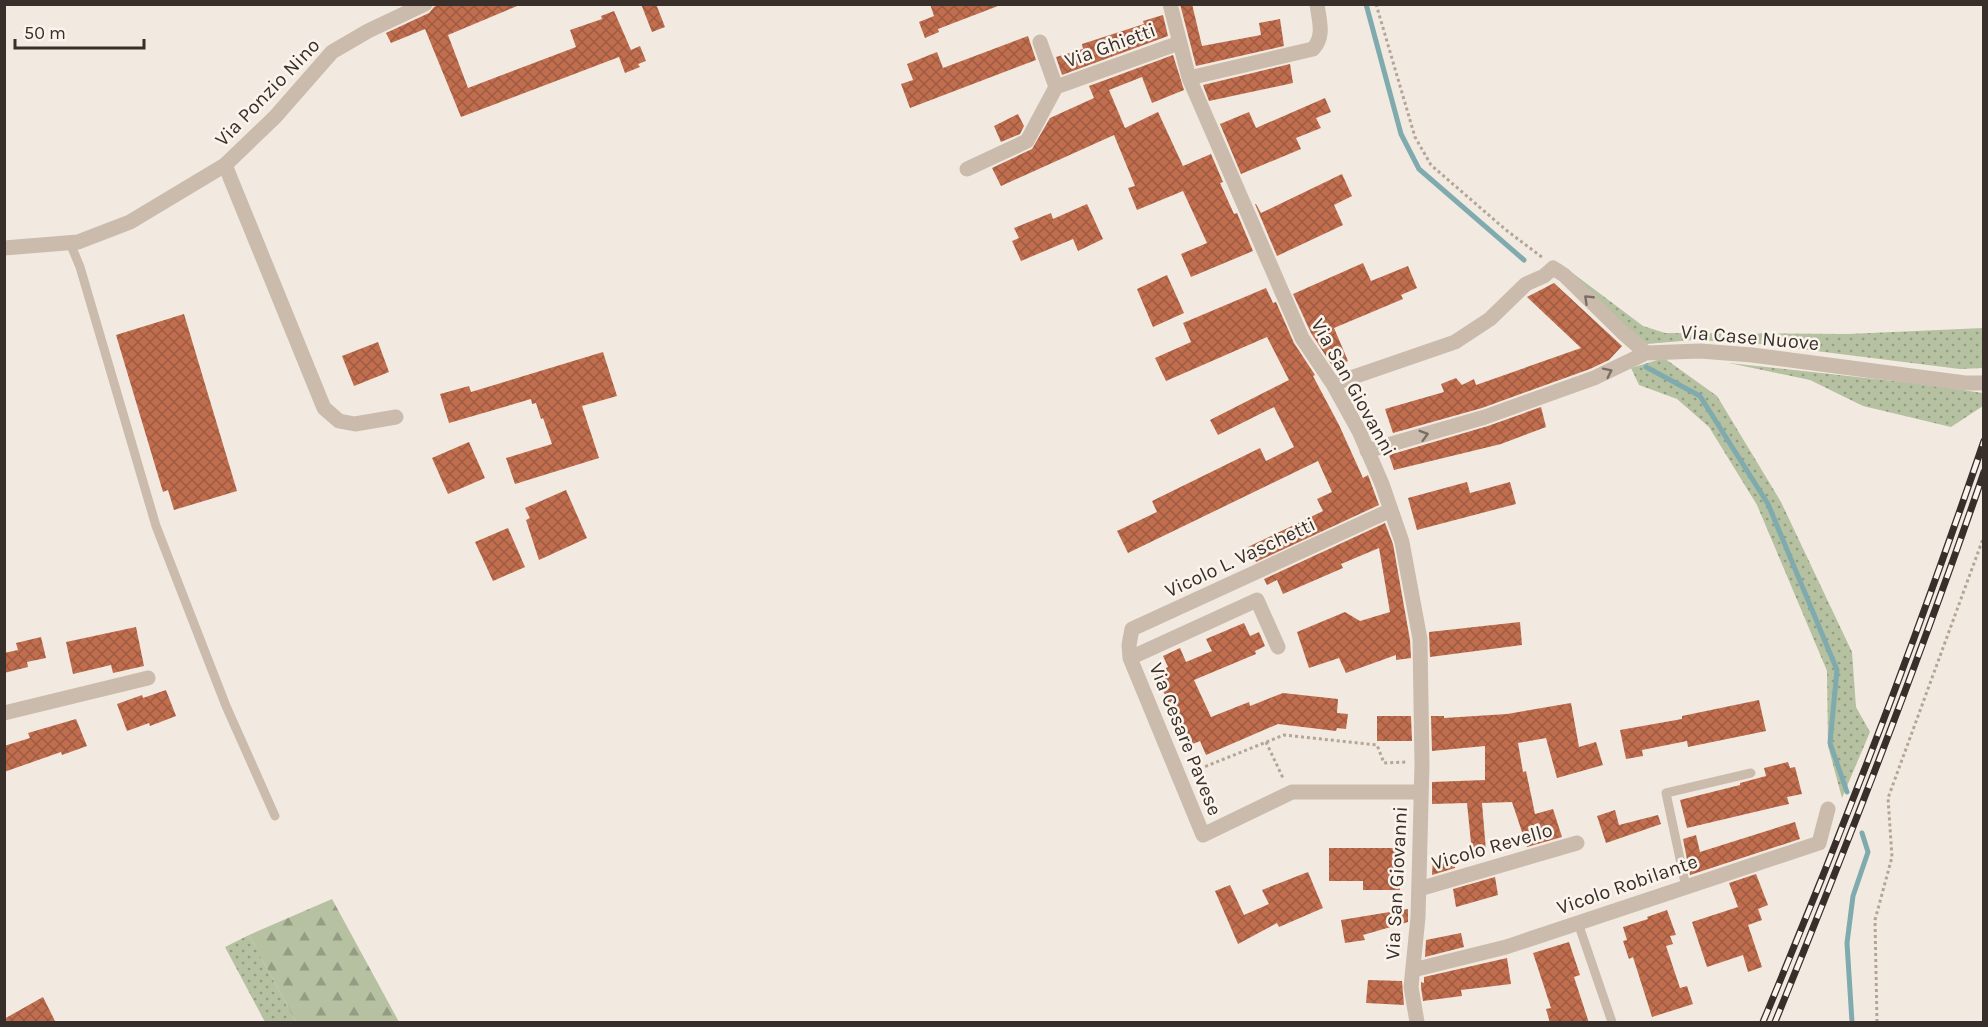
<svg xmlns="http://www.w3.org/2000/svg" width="1988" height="1027" font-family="Karla,sans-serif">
<defs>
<pattern id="grass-dots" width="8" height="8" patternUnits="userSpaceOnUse" patternTransform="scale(1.5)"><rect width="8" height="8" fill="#b5c1a0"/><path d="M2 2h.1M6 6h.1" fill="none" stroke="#949d83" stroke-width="1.8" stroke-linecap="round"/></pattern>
<pattern id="forest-firs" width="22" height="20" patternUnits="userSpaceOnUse" patternTransform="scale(1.5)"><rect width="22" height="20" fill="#b5c1a0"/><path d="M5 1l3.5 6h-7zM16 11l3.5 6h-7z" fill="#949d83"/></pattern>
<pattern id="building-cross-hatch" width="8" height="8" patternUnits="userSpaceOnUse" patternTransform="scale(1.5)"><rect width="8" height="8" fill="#c16e4f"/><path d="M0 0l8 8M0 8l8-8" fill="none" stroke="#9e5b42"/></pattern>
</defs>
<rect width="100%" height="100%" fill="#f2eae0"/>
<path fill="url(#grass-dots)" d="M1558 262 1643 326 1665 333 1848 334 1983 328V368L1960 369 1753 343 1693 340 1647 344 1608 312Z
M1664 358 1717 396 1781 502 1852 652 1856 707 1870 732 1842 798 1828 746 1827 671 1757 505 1709 427 1677 399 1639 385 1631 368Z
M1729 363 1921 384 1983 393V406L1951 427 1863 406 1810 380Z
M249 935 296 1022H265L225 947Z"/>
<path fill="url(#forest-firs)" d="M332 899 399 1022H296L249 935Z"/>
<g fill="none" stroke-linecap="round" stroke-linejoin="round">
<path stroke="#80abae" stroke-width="5" d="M1366 4 1401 134 1419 169 1524 260
M1646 367 1700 396 1768 504 1837 670 1830 743 1847 792
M1852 1022 1847 943 1853 896 1868 852 1862 833"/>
</g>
<path fill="url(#building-cross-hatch)" d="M439 4H522L448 35 468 88 576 47 570 30 602 19 601 16 614 11 631 50 640 46 646 61 638 64 640 67 625 73 619 57 461 117 425 29 391 43 386 33 429 13 434 7Z
M641 4H656L665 27 652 32Z
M930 4H998V6L938 29 939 32 925 38 919 22 934 16Z
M1180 4H1192L1202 46 1261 35 1259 23 1280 19 1284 46 1196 66Z
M1163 15 1168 36 1062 75 1056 57 1083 49 1082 44 1144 24 1143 21Z
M1028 36 1036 60 910 108 901 84 913 80 907 64 937 52 943 68Z
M1173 55 1184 90 1152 103 1142 77 1109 90 1125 128 1158 112 1183 166 1211 154 1223 182 1220 183 1234 214 1237 213 1253 251 1191 277 1181 254 1207 243 1183 191 1137 210 1128 188 1135 186 1114 135 1001 186 992 168 1032 149 1050 118 1094 98 1089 86Z
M1290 64 1293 83 1209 101 1203 85Z
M1325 98 1331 112 1316 118 1321 128 1296 138 1301 149 1241 174 1220 124 1249 112 1256 128Z
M1018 114 1024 126 1020 134 1001 142 994 126Z
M1342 174 1352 196 1334 205 1343 225 1277 256 1255 204H1256L1261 213Z
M1087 204 1103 239 1078 251 1073 239 1021 261 1012 241 1019 238 1014 228 1051 213 1053 219Z
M1363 263 1371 281 1408 266 1417 288 1401 295 1403 299 1334 328 1348 361 1333 367 1311 333 1293 294Z
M1167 275 1184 313 1153 327 1137 289Z
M1554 283 1622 346 1609 360 1590 369 1482 408 1393 433 1385 409 1444 392 1441 384 1456 378 1462 385 1474 379 1476 385 1581 348 1527 297Z
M1266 288 1273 303 1276 302 1294 343 1315 375 1313 376 1339 425 1363 478 1368 475 1379 505 1256 562 1248 547 1323 511 1317 499 1332 492 1318 461 1128 553 1117 531 1157 512 1152 501 1260 448 1266 461 1294 447 1274 407 1218 435 1210 420 1289 380 1267 337 1166 381 1155 358 1191 342 1183 323Z
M184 314 237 491 174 510 168 490 163 492 116 335Z
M378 342 389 372 354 386 342 356Z
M603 352 617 396 582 406 599 458 515 484 506 458 552 444 543 418 541 419 536 403 532 404 531 399 449 423 440 394 469 386 471 392Z
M1541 407 1546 427 1501 444 1394 470 1389 455 1488 426Z
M469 442 485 478 448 494 432 458Z
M1467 482 1470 493 1510 482 1516 504 1417 530 1408 498Z
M566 490 587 538 539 560 526 520 530 518 525 508Z
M1385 523 1393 544 1410 640 1411 658 1396 660V655L1346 673 1339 658 1309 668 1297 632 1345 612 1360 621 1390 612 1379 548 1341 564 1343 568 1283 594 1277 580 1267 585 1264 579Z
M508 528 525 567 493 581 475 542Z
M1520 622 1522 645 1430 657 1429 632Z
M1244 623 1250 636 1259 632 1265 646 1255 651 1256 654 1194 680 1211 717 1249 702 1250 706 1283 693 1338 699 1337 713 1348 714 1346 729 1337 728 1336 731 1278 724 1206 755 1200 741 1188 746 1155 673 1168 667 1163 656 1180 648 1186 662 1212 651 1206 639Z
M136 627 144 666 113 673 111 665 73 674 66 642Z
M41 637 46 658 27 662 28 667 4 673V653L18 650 16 643Z
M166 690 176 716 150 726 149 723 127 731 117 704 142 695 143 698Z
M1759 700 1766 731 1688 747 1687 741 1642 750 1643 756 1626 759 1620 730 1682 719V716Z
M1571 703 1579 747 1596 742 1603 765 1557 778 1546 738 1518 743 1523 772 1526 771 1535 814 1553 809 1562 837 1527 847 1512 802 1482 803 1486 851 1472 853 1467 803 1432 804V782L1485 780V746L1432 751 1431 716H1444V718L1507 714Z
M1377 716H1411L1412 741H1377Z
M76 719 87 746 62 755 61 752 4 772V746L30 738 28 733Z
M1788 762 1790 768 1795 767 1802 794 1787 797 1789 804 1687 828 1680 800 1740 785V783L1766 776 1764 768Z
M1615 810 1619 825 1658 815 1661 824 1606 843 1597 816Z
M1795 822 1800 839 1690 875 1683 839 1696 835 1700 852Z
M1329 848H1399L1400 890H1363V881H1329Z
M1455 856V868L1432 875 1433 859Z
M1308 872 1323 908 1279 927 1277 923 1238 944 1215 891 1230 885 1244 915 1269 904 1262 890Z
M1756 874 1768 905 1758 909 1762 920 1748 925 1762 967 1748 972 1743 955 1707 967 1692 922 1738 907 1729 883Z
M1495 877 1498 895 1456 907 1453 889Z
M1408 909V922L1363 935 1365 940 1345 943 1341 920Z
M1667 910 1676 935 1670 936 1673 944 1666 946 1680 988 1687 986 1693 1004 1652 1017 1633 957 1629 959 1623 941 1627 940 1623 927 1648 919 1647 917Z
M1461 933 1464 947 1425 957 1426 940Z
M1569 942 1580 975 1574 977 1589 1023H1550L1546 1009 1551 1008 1533 953Z
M1507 958 1511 984 1461 990 1462 996 1423 1001 1421 987V982L1424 983V977Z
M1368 980 1402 981 1404 1005 1366 1003Z
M43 997 56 1023H4V1019Z"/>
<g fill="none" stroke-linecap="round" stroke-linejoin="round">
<path stroke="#b6a596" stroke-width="3" stroke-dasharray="3 3" stroke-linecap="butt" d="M1376 4 1415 137 1431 165 1506 230 1543 258
M1266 742 1283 778
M1194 771 1284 735 1377 745 1384 763 1408 762
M1877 1022 1875 920 1892 857 1888 798 1984 536"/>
<path stroke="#cabbac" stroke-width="9" d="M70 243 80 267 156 526 226 706 275 816
M1686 887 1666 793 1751 773
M1578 923 1612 1022"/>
<path stroke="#cabbac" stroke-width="15" d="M1170 4 1189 78 1302 338 1333 384 1359 431 1382 484 1402 542 1420 639 1422 765 1418 917 1411 987 1417 1022
M1189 78 1313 49C1325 36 1319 21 1317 4
M1056 87 1179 43
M225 165 324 408 339 421 355 424 396 417
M967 169 1027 141 1056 87 1040 42
M4 248 78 242 130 222 225 165 275 117 332 52 368 31 425 4
M1333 384 1455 342 1490 319 1526 284 1544 276 1553 268 1564 275 1622 332 1646 353
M1367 451 1485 417 1594 378 1646 353 1700 351 1752 355 1965 383H1984
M1278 647 1257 600 1130 658 1203 835 1292 792H1421
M1130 658 1129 645 1132 629 1391 510
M4 713 148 678
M1419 889 1577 843
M1413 970 1506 947 1819 843 1828 809"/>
<g stroke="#382f2a" stroke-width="7">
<path id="rail" d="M1763 1022C1843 831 1917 637 1984 441
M1775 1022C1849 841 1920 658 1984 472"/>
</g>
<use href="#rail" stroke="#faf4ec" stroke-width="4.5" stroke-dasharray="14" stroke-linecap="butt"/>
</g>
<defs><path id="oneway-chevron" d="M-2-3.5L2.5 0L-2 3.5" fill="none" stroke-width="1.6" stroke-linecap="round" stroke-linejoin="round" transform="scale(1.5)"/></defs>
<g stroke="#7a6e64">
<use href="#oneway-chevron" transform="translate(1588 299) rotate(-136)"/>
<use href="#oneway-chevron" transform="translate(1608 372) rotate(-26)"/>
<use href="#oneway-chevron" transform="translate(1424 435) rotate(-16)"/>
</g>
<g text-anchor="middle" stroke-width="5" stroke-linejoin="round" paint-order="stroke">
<g font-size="20" fill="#382f2a" stroke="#faf4ec">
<text transform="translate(1110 45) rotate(-20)" y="7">Via Ghietti</text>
<text transform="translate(267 92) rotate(-46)" y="7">Via Ponzio Nino</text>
<text transform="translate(1750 337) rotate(5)" y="7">Via Case Nuove</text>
<text transform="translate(1354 387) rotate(61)" y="7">Via San Giovanni</text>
<text transform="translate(1240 557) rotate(-25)" y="7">Vicolo L. Vaschetti</text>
<text transform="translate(1186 739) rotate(68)" y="7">Via Cesare Pavese</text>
<text transform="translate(1492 846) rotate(-16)" y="7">Vicolo Revello</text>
<text transform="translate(1396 883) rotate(-87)" y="7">Via San Giovanni</text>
<text transform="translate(1627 884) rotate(-19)" y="7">Vicolo Robilante</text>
</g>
</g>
<rect width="1988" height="1027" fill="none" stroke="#382f2a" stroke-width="12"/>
<path d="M15 39v9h129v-9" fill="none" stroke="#382f2a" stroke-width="3"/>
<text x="24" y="39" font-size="18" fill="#382f2a" stroke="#faf4ec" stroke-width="4.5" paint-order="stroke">50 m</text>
</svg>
